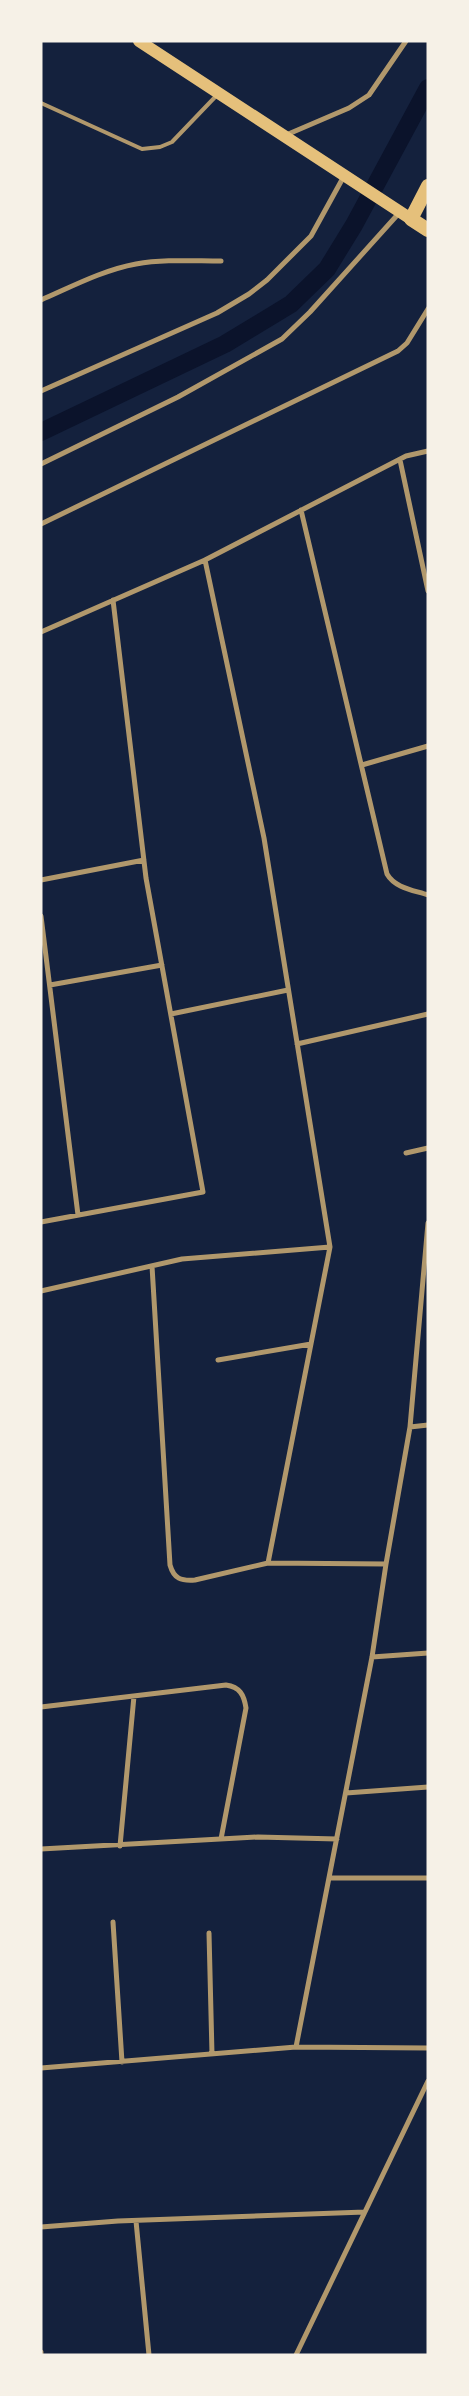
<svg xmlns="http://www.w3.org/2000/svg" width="469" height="2396" font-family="Overpass,sans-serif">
<rect width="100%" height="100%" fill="#14213d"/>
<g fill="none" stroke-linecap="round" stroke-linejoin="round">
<path stroke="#0b132b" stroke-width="18" d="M41 432 225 344 291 304 327 269 354 225 428 88"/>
<path stroke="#b1986c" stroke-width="4" d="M41 103 142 149 160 147 172 142 217 95"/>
<path stroke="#b1986c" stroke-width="5" d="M286 135 349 108 369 95 406 41
M41 300C71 287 103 270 136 264 164 259 192 261 221 261
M41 391 217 313 249 294 267 280 311 236 344 176
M400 460 428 591
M41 464 178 397 282 339 310 312 400 212
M301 510 387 874C395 888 413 890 428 895
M41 524 398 351 407 343 428 309
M41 632 205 560
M362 765 428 746
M41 880 144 860
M41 916 78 1215
M50 985 162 965
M171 1014 288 990
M297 1044 428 1014
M406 1153 428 1148
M41 1222 203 1192 146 878 113 600
M152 1266 170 1565C174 1579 181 1581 195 1580L268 1563
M41 1291 182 1259 330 1247
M218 1360 311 1344
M410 1427 428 1223
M386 1564 268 1563 330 1247 264 838 205 560 406 456 428 451
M372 1657 428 1653
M41 1707 226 1685C240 1687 244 1695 246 1708L221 1839
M346 1793 428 1787
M120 1846 134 1696
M41 1849 258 1837 337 1839
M329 1878H428
M113 1922 122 2062
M209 1933 212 2054
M296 2047 372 1657 386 1564 410 1427 428 1425
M41 2068 296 2047 428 2048
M136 2221 149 2355
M41 2227 118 2221 365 2212
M41 2352V2355
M296 2355 428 2081"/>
<path stroke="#e5c07b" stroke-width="12" d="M139 41 411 219"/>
<path stroke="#e5c07b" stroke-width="14" d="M428 186 411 219 428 230"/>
</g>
<rect width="469" height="2396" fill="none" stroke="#f6f1e7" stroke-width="85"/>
</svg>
